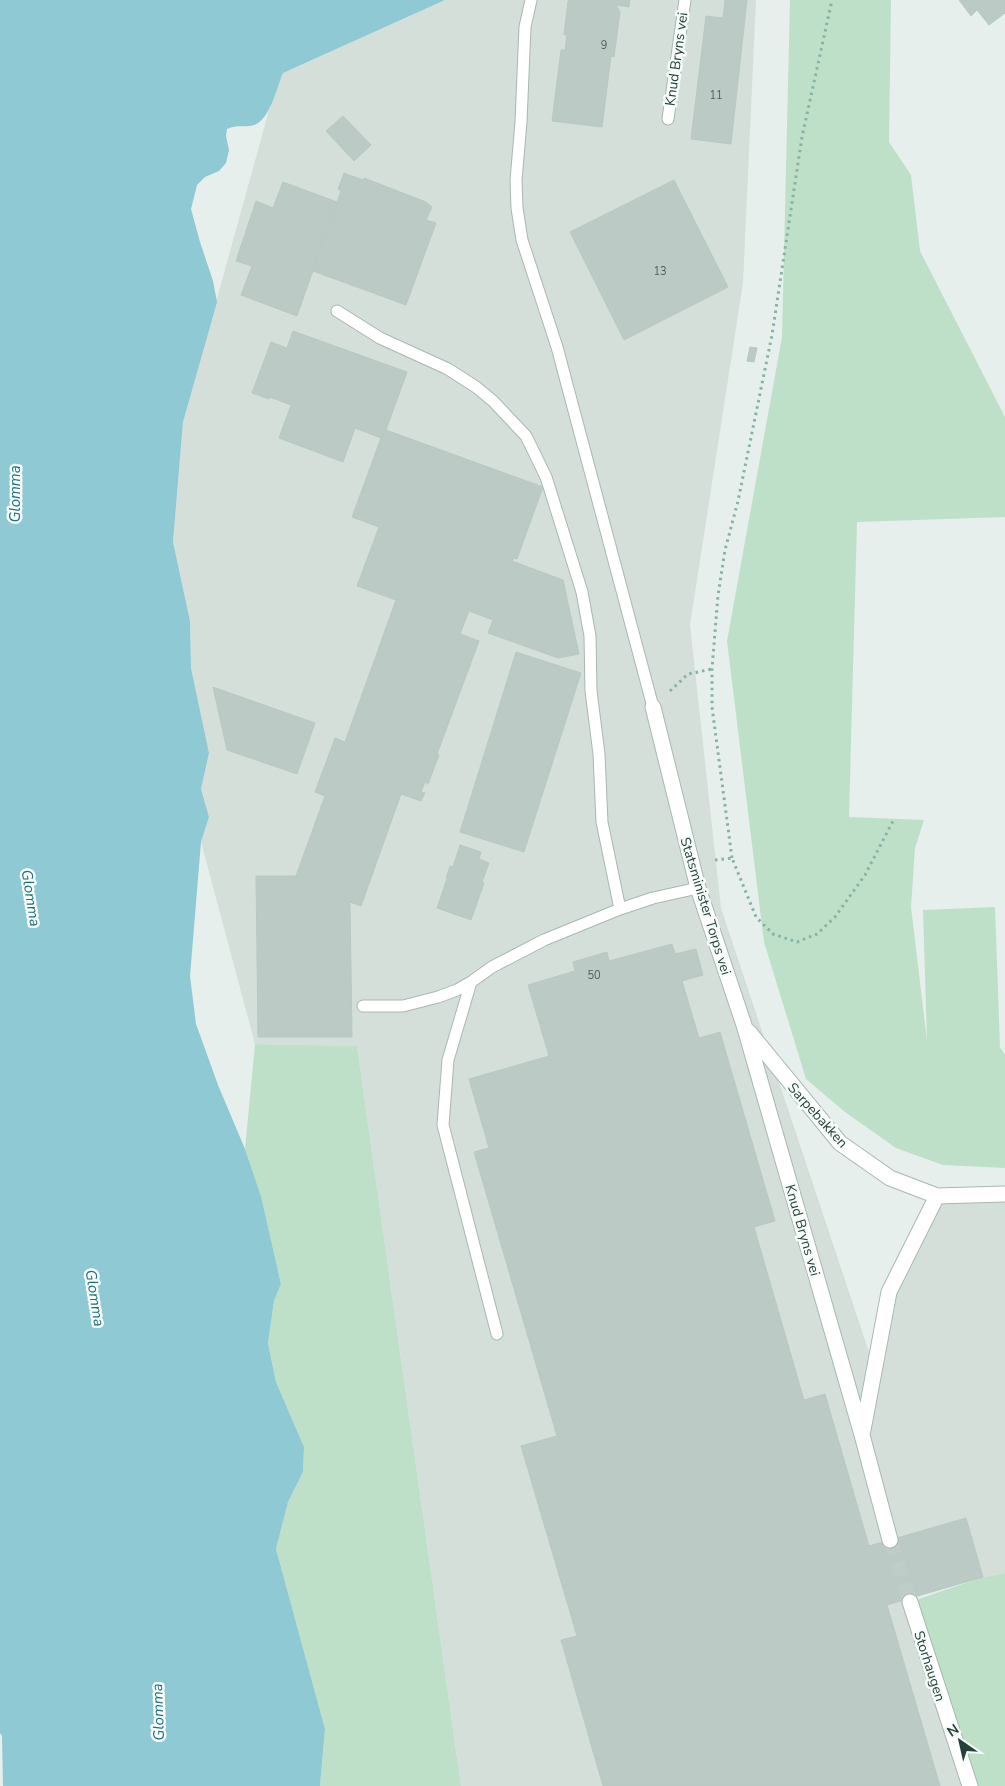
<svg xmlns="http://www.w3.org/2000/svg" width="1005" height="1786" font-family="'Nunito Sans',sans-serif">
<rect width="100%" height="100%" fill="#e6efeb"/>
<path fill="#d4dfda" d="M445 0H756L743 283 690 625 721 908 874 1367 889 1292 937 1196 1005 1194V1573L980 1578 961 1521 910 1602 970 1786H461L357 1046 255 1044 201 842 209 817 201 789 209 753 191 668 190 621 173 542 183 422 269 110 283 73Z"/>
<path fill="#bfe0c8" d="M790 0H891L889 142 911 175 920 251 1005 417V517L857 522 849 817 924 820 915 848 911 907 927 1041 923 910 995 907 1000 1047 1005 1055V1168L943 1165 896 1148 845 1112 806 1079 764 942 727 641 782 337Z
M255 1044 357 1046 461 1786H320L325 1729 276 1549 288 1502 303 1472 304 1447 276 1382 268 1343 274 1301 281 1284 261 1196 245 1149Z
M1005 1573V1786H970L910 1602 980 1578Z"/>
<path fill="#8ec9d4" d="M0 0H445L283 73C277 87 270 120 254 125 244 128 237 124 227 129L226 136 229 150 226 163 219 171 205 177 197 185 191 209 200 242 213 281 217 302 183 422 173 542 190 621 191 668 209 753 201 789 209 817 201 842 190 976 196 1024 218 1085 245 1149 261 1196 281 1284 274 1301 268 1343 276 1382 304 1447 303 1472 288 1502 276 1549 325 1729 320 1786H3L2 1736 0 1733Z"/>
<path fill="#bbcac4" stroke="#b8c9c2" d="M570 0H630L629 7 616 5 620 12 614 57 611 56 602 127 552 121 561 50H565L567 35H564L568 1Z
M725 0H747L731 144 691 139 706 16 723 18Z
M959 0H1005V13L989 25 977 10 971 16Z
M343 116 371 145 354 161 326 131Z
M344 173 363 180 364 178 426 202 432 207 426 220 436 223 406 305 313 271 341 191 338 189Z
M674 180 728 287 624 340 570 232Z
M283 182 337 202 297 316 241 295 252 266 236 261 256 201 273 208Z
M293 331 407 372 386 430 381 438 355 428 343 462 279 438 291 405 270 397 269 399 252 393 271 342 287 348Z
M750 347 757 348 754 362 747 361Z
M386 430 543 487 517 559 514 558 512 561 563 580 579 654 558 658 488 633 493 620 469 611 460 634 479 641 437 754 439 755 428 784 425 782 421 792 425 793 421 801 401 794 361 906 350 902 352 1037H258L256 876H296L325 796 315 792 335 738 345 742 396 600 357 586 379 527 352 517 381 438Z
M516 652 581 673 524 852 460 832Z
M213 687 315 723 297 774 227 750Z
M460 845 481 852 479 859 489 863 482 882 484 883 471 920 437 908 447 879H446L450 866 453 867Z
M672 944 675 954 696 949 703 975 682 981 699 1038 720 1032 775 1221 754 1227 804 1400 825 1394 869 1546 966 1518 983 1577 887 1605 940 1786H603L561 1640 577 1636 521 1446 557 1436 474 1152 489 1148 469 1079 549 1056 528 985 575 971 573 962 607 952 609 961Z"/>
<g fill="none" stroke-linecap="round" stroke-linejoin="round">
<path stroke="#bfccc8" stroke-width="15" stroke-dasharray="15 8" stroke-linecap="butt" d="M890 1540 910 1602"/>
<g stroke="#a8b8b2" stroke-width="13">
<path id="lane" d="M531 0 525 27 521 122 516 180 517 208 522 240 557 347 653 707
M668 119 685 0
M337 311 380 338 448 369 476 387 493 401 526 436 546 477 582 592 590 636 591 691 599 754 602 822 620 909
M471 982 448 1060 443 1125 497 1334
M363 1006H403L438 997 457 990 471 982 492 967 544 940 620 909 653 898 698 888"/>
</g>
<g stroke="#a8b8b2" stroke-width="17">
<path id="street" d="M653 707 698 888 744 1025 862 1435 890 1540
M749 1032 840 1143 890 1178 937 1196 1005 1194
M863 1430 889 1292 937 1196
M910 1602 970 1786"/>
</g>
<path stroke="#86b3a5" stroke-width="3" stroke-dasharray="2.5 4" stroke-linecap="butt" d="M670 691 688 674 712 669
M732 858 712 707V669L718 595 725 550 738 501 772 335 802 137 832 0
M715 860 732 858 756 917 773 934 797 942 817 934 835 917 865 875 894 819"/>
<use href="#lane" stroke="#fff" stroke-width="11"/>
<use href="#street" stroke="#fff" stroke-width="15"/>
</g>
<g text-anchor="middle" stroke-width="5" stroke-linejoin="round" paint-order="stroke">
<g font-size="11" fill="#4a645c">
<text x="604" y="49">9</text>
<text x="716" y="99">11</text>
<text x="660" y="275">13</text>
<text x="594" y="979">50</text>
</g>
<g font-size="14" fill="#24423a" stroke="#f7fbf9">
<text transform="translate(676 59) rotate(-82)" y="5">Knud Bryns vei</text>
<text transform="translate(706 906) rotate(73)" y="5">Statsminister Torps vei</text>
<text transform="translate(818 1115) rotate(48)" y="5">Sarpebakken</text>
<text transform="translate(803 1230) rotate(74)" y="5">Knud Bryns vei</text>
<text transform="translate(930 1666) rotate(72)" y="5">Storhaugen</text>
</g>
<g font-size="15" font-style="italic" fill="#1c6f80" stroke="#f7fbf9">
<text transform="translate(15 494) rotate(-90)" y="5">Glomma</text>
<text transform="translate(31 898) rotate(81)" y="5">Glomma</text>
<text transform="translate(95 1298) rotate(81)" y="5">Glomma</text>
<text transform="translate(158 1712) rotate(-92)" y="5">Glomma</text>
</g>
</g>
<g transform="translate(960 1741) rotate(326)" stroke="#f7fbf9" stroke-width="4" paint-order="stroke">
<path d="M0-4L9 19L0 12L-9 19Z" fill="#24423a"/>
<text y="-8" font-size="14" font-weight="bold" text-anchor="middle" fill="#24423a">N</text>
</g>
</svg>
